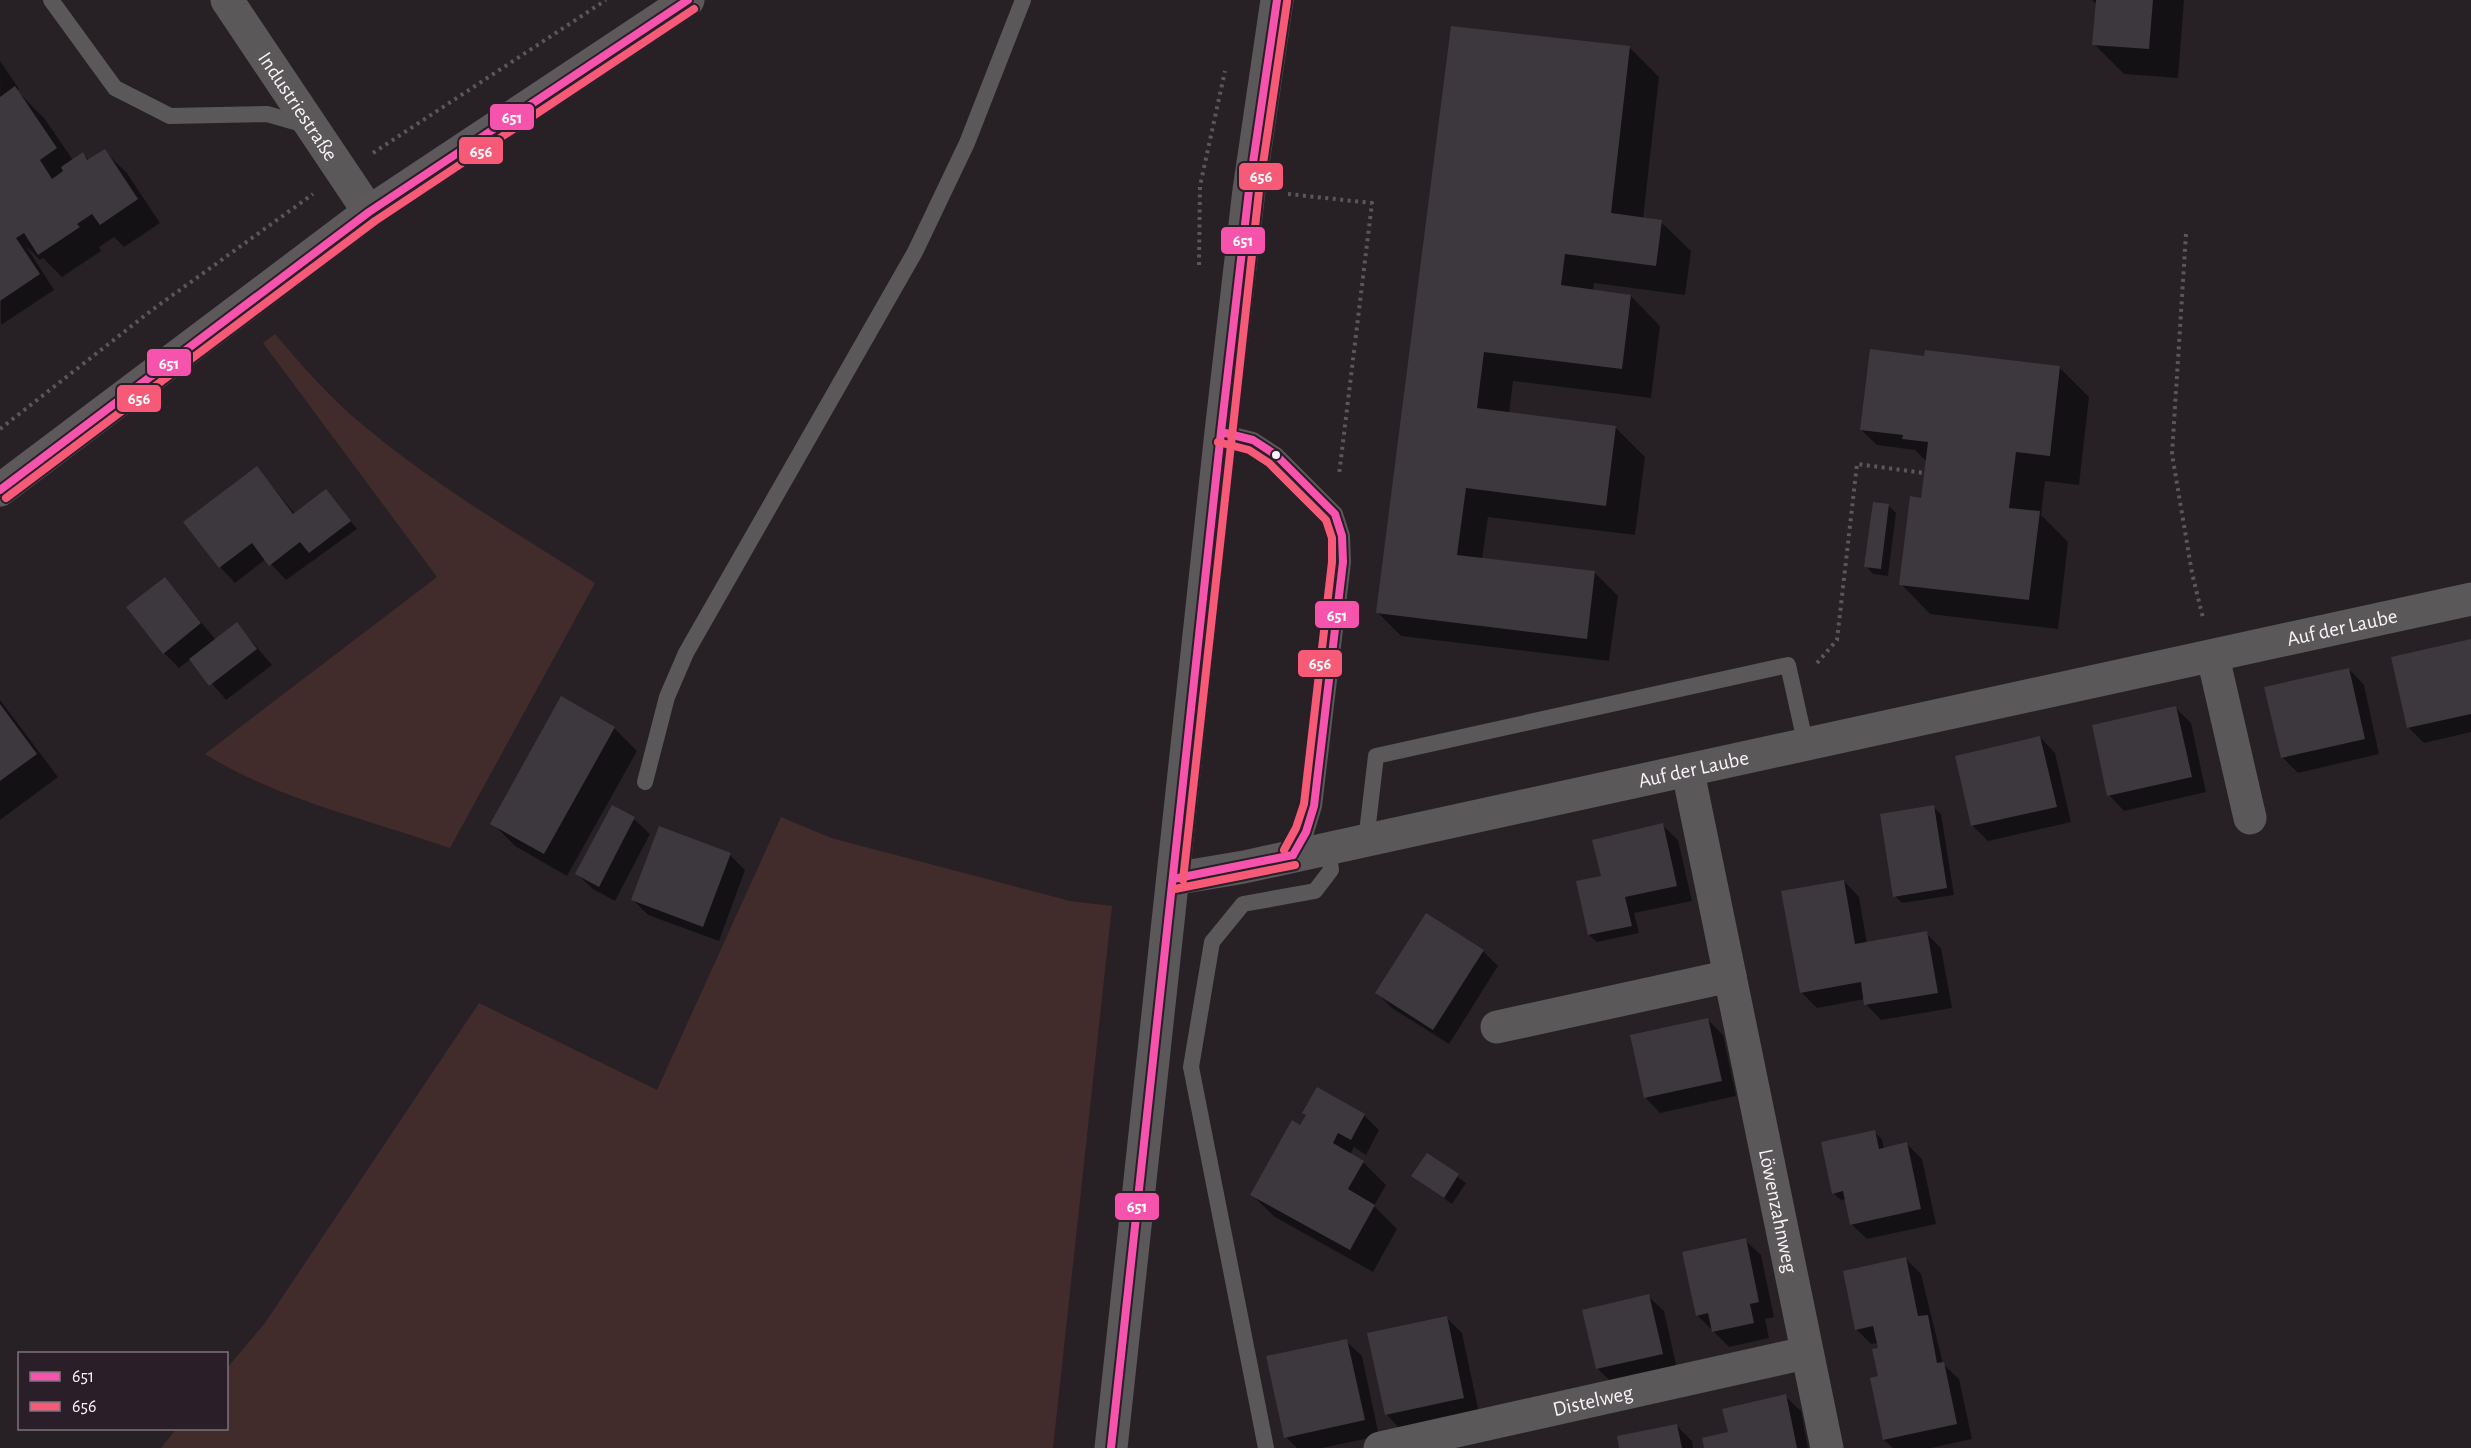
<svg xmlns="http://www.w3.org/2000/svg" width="2471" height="1448" font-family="'Alegreya Sans',sans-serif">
<rect width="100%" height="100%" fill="#272126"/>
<path fill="#422b2b" d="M275 334C303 367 331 399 364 426 436 486 516 533 595 583L450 848C369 820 277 799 205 754L437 577 263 343Z
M781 817 831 838 1070 901 1112 906 1053 1448H161L176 1429 226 1428 227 1368 265 1323 479 1003 657 1090Z"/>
<path fill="#0007" d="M2092 0H2184L2178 78 2124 74 2094 44 2097 5Z
M1629 47 1659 77 1643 219 1661 222 1691 251 1685 295 1594 283 1593 291 1631 296 1660 326 1651 398 1513 381 1509 414 1615 427 1645 457 1635 535 1488 517 1482 559 1595 573 1618 596 1609 661 1401 636 1378 613 1394 479Z
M0 61 19 89 17 91 44 118 73 160 82 154 89 160 104 151 127 173 160 223 124 247 114 237 99 247 101 251 62 277 43 258 40 260 26 246 54 290 1 325Z
M1925 357 2059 367 2089 397 2079 485 2045 481 2041 515 2068 542 2058 629 1930 614 1901 584 1923 499 1927 462 1915 450 1877 445 1861 430Z
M257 468 295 514 326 490 357 529 286 580 266 559 235 583 220 567Z
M1888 505 1896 513 1888 576 1873 574 1866 566Z
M165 579 216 640 237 624 272 665 226 700 191 659 179 668 164 653Z
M2471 641V732L2424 743 2408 727Z
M2349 669 2364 685 2379 754 2298 773 2282 757Z
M0 700 58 777 0 820Z
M2176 708 2191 723 2206 792 2124 811 2109 795Z
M614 728 637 751 567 876 515 846 492 823Z
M2040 737 2055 753 2071 822 1988 841 1973 826 1957 757Z
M612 807 634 819 650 834 615 901 593 889 577 874Z
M1933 807 1941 814 1954 895 1902 903 1895 896Z
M1662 825 1678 840 1692 901 1634 913 1639 933 1597 942 1589 935 1578 882 1602 877Z
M730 855 745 870 719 941 648 915 633 900Z
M1844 881 1859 897 1867 944 1926 933 1941 948 1952 1008 1881 1020 1866 1004 1865 999 1817 1008 1801 992Z
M1483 951 1498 966 1449 1044 1392 1008 1377 993Z
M1707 1019 1723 1035 1736 1096 1660 1113 1645 1097Z
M1304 1113 1364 1115 1379 1130 1366 1155 1354 1147 1350 1155 1363 1162 1386 1185 1374 1206 1397 1229 1373 1272 1275 1217 1252 1195 1301 1127 1307 1116Z
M1874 1132 1882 1139 1884 1149 1907 1144 1922 1159 1936 1224 1867 1239 1851 1224 1846 1199 1841 1200 1833 1193Z
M1427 1155 1466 1183 1452 1204 1413 1176Z
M1745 1240 1761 1255 1774 1317 1765 1319 1769 1338 1729 1347 1697 1315Z
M1906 1259 1921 1274 1943 1364 1959 1379 1972 1439 1931 1448H1893L1884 1440 1879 1343 1871 1344 1856 1329Z
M1648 1296 1664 1311 1677 1369 1613 1384 1597 1368Z
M1447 1318 1462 1333 1479 1413 1401 1430 1386 1414Z
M1346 1341 1362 1356 1379 1436 1322 1448H1297L1286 1437Z
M1785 1396 1801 1411 1808 1448H1705Z
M1677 1426 1692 1441 1693 1448H1621Z"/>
<path fill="#3c383d" d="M2096 0H2153L2149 49 2092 45Z
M1451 26 1630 46 1611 213 1662 220 1656 266 1565 254 1561 285 1631 295 1622 369 1484 352 1477 408 1616 426 1606 506 1466 488 1457 555 1595 571 1587 639 1376 613Z
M15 86 57 148 40 160 52 179 63 171 61 167 83 152 87 160 105 149 138 199 100 225 92 214 77 224 80 227 38 255 24 233 16 238 40 274 0 301V97Z
M1870 349 1924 356 1925 350 2060 366 2050 456 2016 452 2009 508 2040 511 2029 600 1899 585 1910 496 1921 498 1928 442 1902 439 1903 435 1860 430Z
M257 466 293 514 326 489 351 521 309 553 300 542 269 566 252 543 219 568 183 522Z
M1873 502 1889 504 1881 569 1864 567Z
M165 577 201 623 163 654 126 607Z
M237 622 257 649 209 686 189 659Z
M2471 639V714L2407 728 2391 657Z
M2349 668 2365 739 2281 758 2264 687Z
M561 696 615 727 544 854 490 824Z
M0 704 37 754 0 781Z
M2176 706 2192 777 2107 796 2092 725Z
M2040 736 2057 807 1971 826 1955 756Z
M612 805 635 817 599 887 575 874Z
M1934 805 1947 888 1893 897 1880 814Z
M1663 823 1677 886 1625 897 1632 926 1588 935 1576 881 1601 876 1592 840Z
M659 826 731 853 703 927 631 900Z
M1844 880 1855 944 1927 931 1938 993 1864 1005 1861 982 1800 993 1781 891Z
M1426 913 1484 950 1433 1030 1375 993Z
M1708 1018 1722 1081 1644 1098 1630 1035Z
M1317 1087 1365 1114 1351 1140 1338 1133 1333 1143 1364 1161 1348 1189 1375 1205 1350 1250 1250 1195 1292 1120 1300 1125 1306 1115 1302 1113Z
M1875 1130 1879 1149 1907 1142 1921 1209 1850 1225 1843 1191 1832 1194 1821 1142Z
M1427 1153 1459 1174 1444 1198 1411 1176Z
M1746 1238 1759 1302 1750 1304 1754 1323 1712 1332 1708 1313 1696 1316 1682 1252Z
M1906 1257 1918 1316 1928 1315 1937 1363 1944 1362 1957 1424 1883 1440 1870 1378 1878 1376 1872 1349 1878 1348 1873 1326 1855 1330 1843 1271Z
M1649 1294 1663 1354 1596 1369 1582 1310Z
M1447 1316 1464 1398 1385 1415 1367 1333Z
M1347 1339 1365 1420 1284 1438 1266 1356Z
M1786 1394 1797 1448H1704L1702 1438 1728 1432 1722 1409Z
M1677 1424 1682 1448H1619L1617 1436Z"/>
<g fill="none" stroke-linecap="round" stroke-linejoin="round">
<path stroke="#5a5759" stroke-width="4" stroke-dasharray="3 4.5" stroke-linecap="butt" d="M373 153 606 0
M1288 194 1372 203 1339 475
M2186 234 2172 454 2192 573 2203 618
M1199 265 1200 186 1225 71
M0 429 152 310 313 194
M1817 663 1837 640 1857 464 1924 473"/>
<path stroke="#5a5858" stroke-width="16" d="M51 0 115 88 170 116 267 114 309 126
M1221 432 1253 440 1276 455 1335 514 1342 536 1343 562 1314 806 1306 832 1293 855
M645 782 667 697 686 653 915 252 967 143 1023 0
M1366 841 1376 756 1788 665 1806 746
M1266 1448 1191 1067 1212 942 1243 904 1315 891 1331 870 1328 849"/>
<g stroke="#5a5858" stroke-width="33">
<path id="s1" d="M227 0 369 212"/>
<path d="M2213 657 2250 818"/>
<path id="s2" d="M1688 772 1827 1448"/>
<path id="s3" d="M1173 879 1244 867 2471 599"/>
<path d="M1497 1027 1730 976"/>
<path d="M1111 1448 1221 432 1249 190 1277 0"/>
<path id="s4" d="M1380 1448 1805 1353"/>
</g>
<path stroke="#5d595b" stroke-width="33" d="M0 490 369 212 688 0"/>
<g stroke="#2a1e28" stroke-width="12">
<path id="bus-1" d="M1221 432 1253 440 1276 455 1335 514 1342 536 1343 562 1314 806 1306 832 1293 855
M0 490 369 212 688 0
M1173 879 1293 855
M1111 1448 1221 432 1249 190 1277 0"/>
</g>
<g stroke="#2a1e28" stroke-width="12">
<path id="bus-2" d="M1218 442 1249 450 1269 463 1326 520 1332 538V562L1304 804 1296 828 1284 850
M6 498 375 221 694 9
M1183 880 1259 191 1287 2
M1175 889 1295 865"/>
</g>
<use href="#bus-1" stroke="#f653ac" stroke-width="8"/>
<use href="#bus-2" stroke="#f75a77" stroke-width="8"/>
</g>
<circle fill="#faf2f9" stroke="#2a1e28" stroke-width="2" cx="1276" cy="455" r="5"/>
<g text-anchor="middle" stroke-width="4.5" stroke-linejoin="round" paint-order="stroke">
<g font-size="21" fill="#faf2f9" stroke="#2a1e28">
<text dy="7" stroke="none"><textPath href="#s1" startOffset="128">Industriestraße</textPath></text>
<text dy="7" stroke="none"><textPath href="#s3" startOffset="1196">Auf der Laube</textPath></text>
<text dy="7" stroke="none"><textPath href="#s3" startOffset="532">Auf der Laube</textPath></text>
<text dy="7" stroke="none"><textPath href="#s2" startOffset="448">Löwenzahnweg</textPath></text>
<text dy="7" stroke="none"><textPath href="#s4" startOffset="218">Distelweg</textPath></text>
</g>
</g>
<g stroke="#2a1e28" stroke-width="2">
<rect x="489" y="103" width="46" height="28" rx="6" fill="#f653ac"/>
<rect x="458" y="136" width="46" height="29" rx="6" fill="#f75a77"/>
<rect x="1238" y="162" width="46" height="29" rx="6" fill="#f75a77"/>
<rect x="1220" y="226" width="46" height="29" rx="6" fill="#f653ac"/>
<rect x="146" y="348" width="46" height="29" rx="6" fill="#f653ac"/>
<rect x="116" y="384" width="46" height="29" rx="6" fill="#f75a77"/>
<rect x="1314" y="600" width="46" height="29" rx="6" fill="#f653ac"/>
<rect x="1297" y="649" width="46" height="29" rx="6" fill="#f75a77"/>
<rect x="1114" y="1192" width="46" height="29" rx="6" fill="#f653ac"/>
</g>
<g font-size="16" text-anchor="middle" font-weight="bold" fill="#fff">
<text x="512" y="123">651</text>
<text x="481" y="157">656</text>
<text x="1261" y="182">656</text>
<text x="1243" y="246">651</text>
<text x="169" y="369">651</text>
<text x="139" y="404">656</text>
<text x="1337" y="621">651</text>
<text x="1320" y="669">656</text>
<text x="1137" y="1212">651</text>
</g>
<rect x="18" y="1352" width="210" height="78" fill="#2a1e28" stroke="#7d737c" stroke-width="1.5"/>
<rect x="30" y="1372" width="30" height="9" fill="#f653ac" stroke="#7d737c" stroke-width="1.5"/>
<text x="72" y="1382" font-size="18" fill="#faf2f9">651</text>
<rect x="30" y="1402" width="30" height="9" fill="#f75a77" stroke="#7d737c" stroke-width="1.5"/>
<text x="72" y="1412" font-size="18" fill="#faf2f9">656</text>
</svg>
